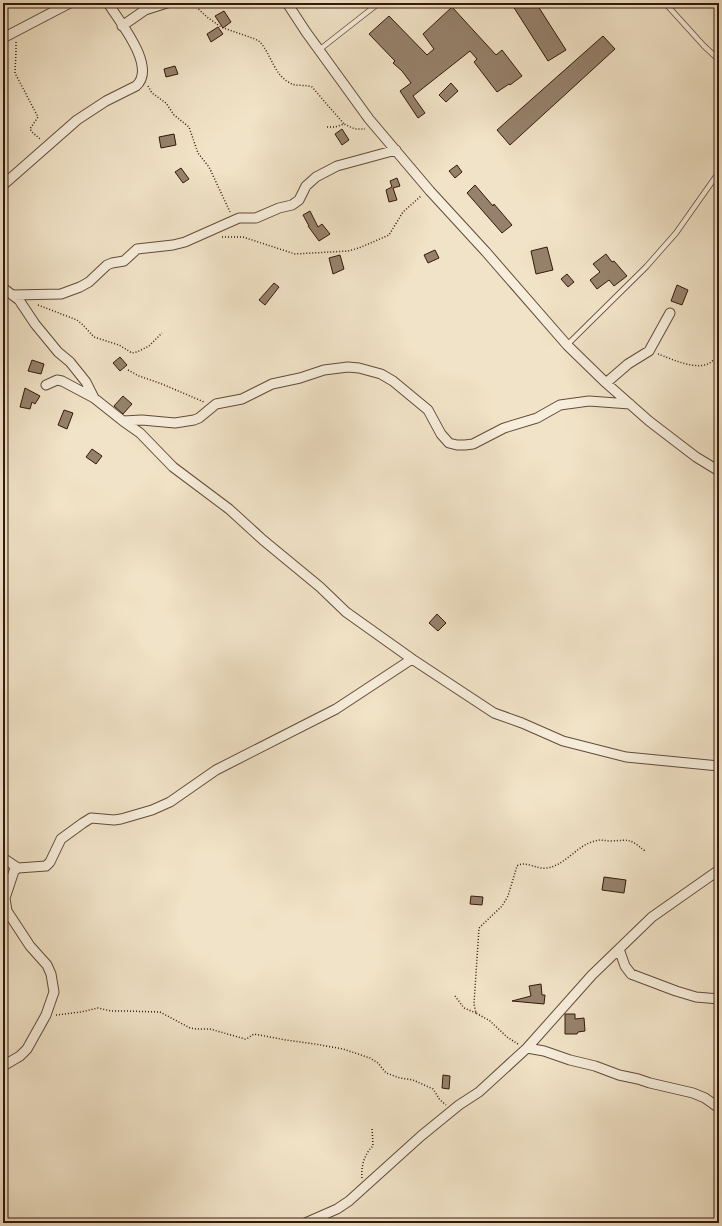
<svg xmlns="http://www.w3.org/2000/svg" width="722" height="1226" font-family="'Libre Bodoni',serif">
<rect width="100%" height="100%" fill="#f1e3c7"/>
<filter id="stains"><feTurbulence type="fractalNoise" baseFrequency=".005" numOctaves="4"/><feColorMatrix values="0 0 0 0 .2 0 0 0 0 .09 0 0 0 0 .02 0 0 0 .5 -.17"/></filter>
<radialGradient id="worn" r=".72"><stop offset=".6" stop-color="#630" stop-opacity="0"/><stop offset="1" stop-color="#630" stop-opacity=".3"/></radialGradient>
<path fill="#96826c" stroke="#34180a" d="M511 3H536L566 50 548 61Z
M452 7 496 55 502 50 522 76 510 85 509 84 497 92 474 62 477 59 470 51 413 96 425 113 418 118 400 91 411 83 402 71 393 63 395 61 369 34 389 16 427 55 434 49 423 34Z
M224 11 231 22 223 28 215 16Z
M218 27 223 34 211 42 207 34Z
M603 36 615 49 510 145 497 130Z
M175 66 178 74 166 77 164 69Z
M451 83 458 91 446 102 439 95Z
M342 129 349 140 342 145 335 134Z
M174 134 176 145 161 148 159 137Z
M457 165 462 172 455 178 449 171Z
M181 168 189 179 183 183 175 172Z
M397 178 400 186 393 188 397 200 389 202 386 190 392 187 390 181Z
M475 185 493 206 494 204 512 225 502 233 467 193Z
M310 211 318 227 322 224 330 234 319 241 308 226H309L303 215Z
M547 247 553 270 536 274 531 251Z
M435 250 439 258 428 263 424 255Z
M606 254 612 262 614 261 627 276 614 286 609 280 597 289 590 280 600 272 593 264Z
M340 255 344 269 333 274 329 258Z
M567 274 574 282 568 287 561 279Z
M274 283 279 287 265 305 259 300Z
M677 285 688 290 682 305 671 301Z
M120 357 127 365 120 371 113 363Z
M32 360 44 364 41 374 28 371Z
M25 388 40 396 35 404 32 402 30 409 20 407Z
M123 396 132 404 123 414 114 406Z
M64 410 73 413 67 429 58 425Z
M92 449 102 456 96 464 86 457Z
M437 614 446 623 438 631 429 623Z
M604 877 626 880 624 893 602 890Z
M471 896 483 897 482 905 470 904Z
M541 984 542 995H545L544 1004 512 1001 531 996 529 986Z
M565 1014H575V1019L584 1018 585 1031 578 1032 577 1034H565Z
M443 1075 450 1076 449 1089 442 1088Z"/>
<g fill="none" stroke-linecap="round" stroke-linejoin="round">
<g stroke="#634b39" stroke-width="6">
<path id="service" d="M665 3 704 46 719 60
M319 50 379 3
M567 345 646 267 676 233 719 172"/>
</g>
<g stroke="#634b39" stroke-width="11">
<path id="minor" d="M287 3 306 32 369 119 430 191 486 252 567 345 606 383 649 421 696 457 719 471
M122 26 145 10 167 3
M3 38 70 3
M3 185 77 120 106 101 136 86C158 67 118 20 108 3
M3 288 19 300 35 324 58 352 70 362 86 382 94 398 123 421 140 433 173 467 229 509 263 540 320 587 346 612 412 659 494 713 522 723 563 741 626 757 719 766
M13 295 61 294 80 287 89 282 107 265 112 263 124 261 137 249 173 245 185 242 239 218H256L279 208 292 205 299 200 306 186 316 177 337 166 396 150
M606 383 628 364 649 351 670 313
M46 385 57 380 62 381 94 398
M123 421 142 420 175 423 194 420 199 418 216 404 242 399 272 384 300 378 324 370 348 367 359 368 381 374 393 381 428 410 441 434 449 443 457 445H465L473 444 504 428 537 418 560 405 589 401 630 404
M3 858 18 868
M619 949 625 966 631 974 676 991 696 997 719 999
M527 1048 544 1051 570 1060 595 1066 619 1075 638 1079 650 1083 693 1093 705 1098 719 1108
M3 1066 20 1056 27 1049 46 1015 54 992 51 974 47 965 30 946 7 911 5 898 14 871 18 868 46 866 50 862 61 839 83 823 91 818 114 820 121 819 152 810 170 802 216 770 336 709 412 659
M305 1223 337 1209 349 1201 421 1136 459 1105 479 1092 527 1048 592 975 652 917 719 870"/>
</g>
<path stroke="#34180a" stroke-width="1.5" stroke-dasharray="1 2" stroke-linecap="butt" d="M192 3 207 17 221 27 255 39 260 42C271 54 274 75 290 83 296 87 305 84 312 87L344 124
M16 42V51L15 73 38 117 30 129 32 132 40 139
M148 86 152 93 166 103 174 115 189 127 198 153 209 167 230 212
M327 127H335L344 124 355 129H365
M222 237H243L295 254 348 251 359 248 389 235 403 212 421 196
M38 305 77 320 83 325 94 337 119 345 132 353 137 352 149 346 162 333
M658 354C672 359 698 372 711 362 714 360 717 355 719 352
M128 370 139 376 162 384 204 402
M455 996 464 1008 476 1013
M56 1015 81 1012 98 1008 111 1011H126L160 1012 190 1028 196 1029H210L245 1039 248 1038 254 1034 286 1040 315 1044 343 1049 370 1058 378 1063 386 1073 400 1078 413 1080 433 1089 440 1100 446 1105
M518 1044 507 1037 490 1021 476 1013 474 1004 479 928 502 906 508 896 517 866C525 860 537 870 547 868 566 865 577 845 595 841 600 839 605 841 611 841 630 840 629 838 645 851
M362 1178C361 1167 364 1154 373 1146L372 1127"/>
<use href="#service" stroke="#f6eddb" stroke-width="4.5"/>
<use href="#minor" stroke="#f6eddb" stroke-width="9"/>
</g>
<rect width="722" height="1226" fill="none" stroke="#f1e3c7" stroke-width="16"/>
<rect x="4" y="4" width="714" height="1218" fill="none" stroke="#34180a" stroke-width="2"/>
<rect x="8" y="8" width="706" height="1210" fill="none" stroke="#34180a"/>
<rect width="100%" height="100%" filter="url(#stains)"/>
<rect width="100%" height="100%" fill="url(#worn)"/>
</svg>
